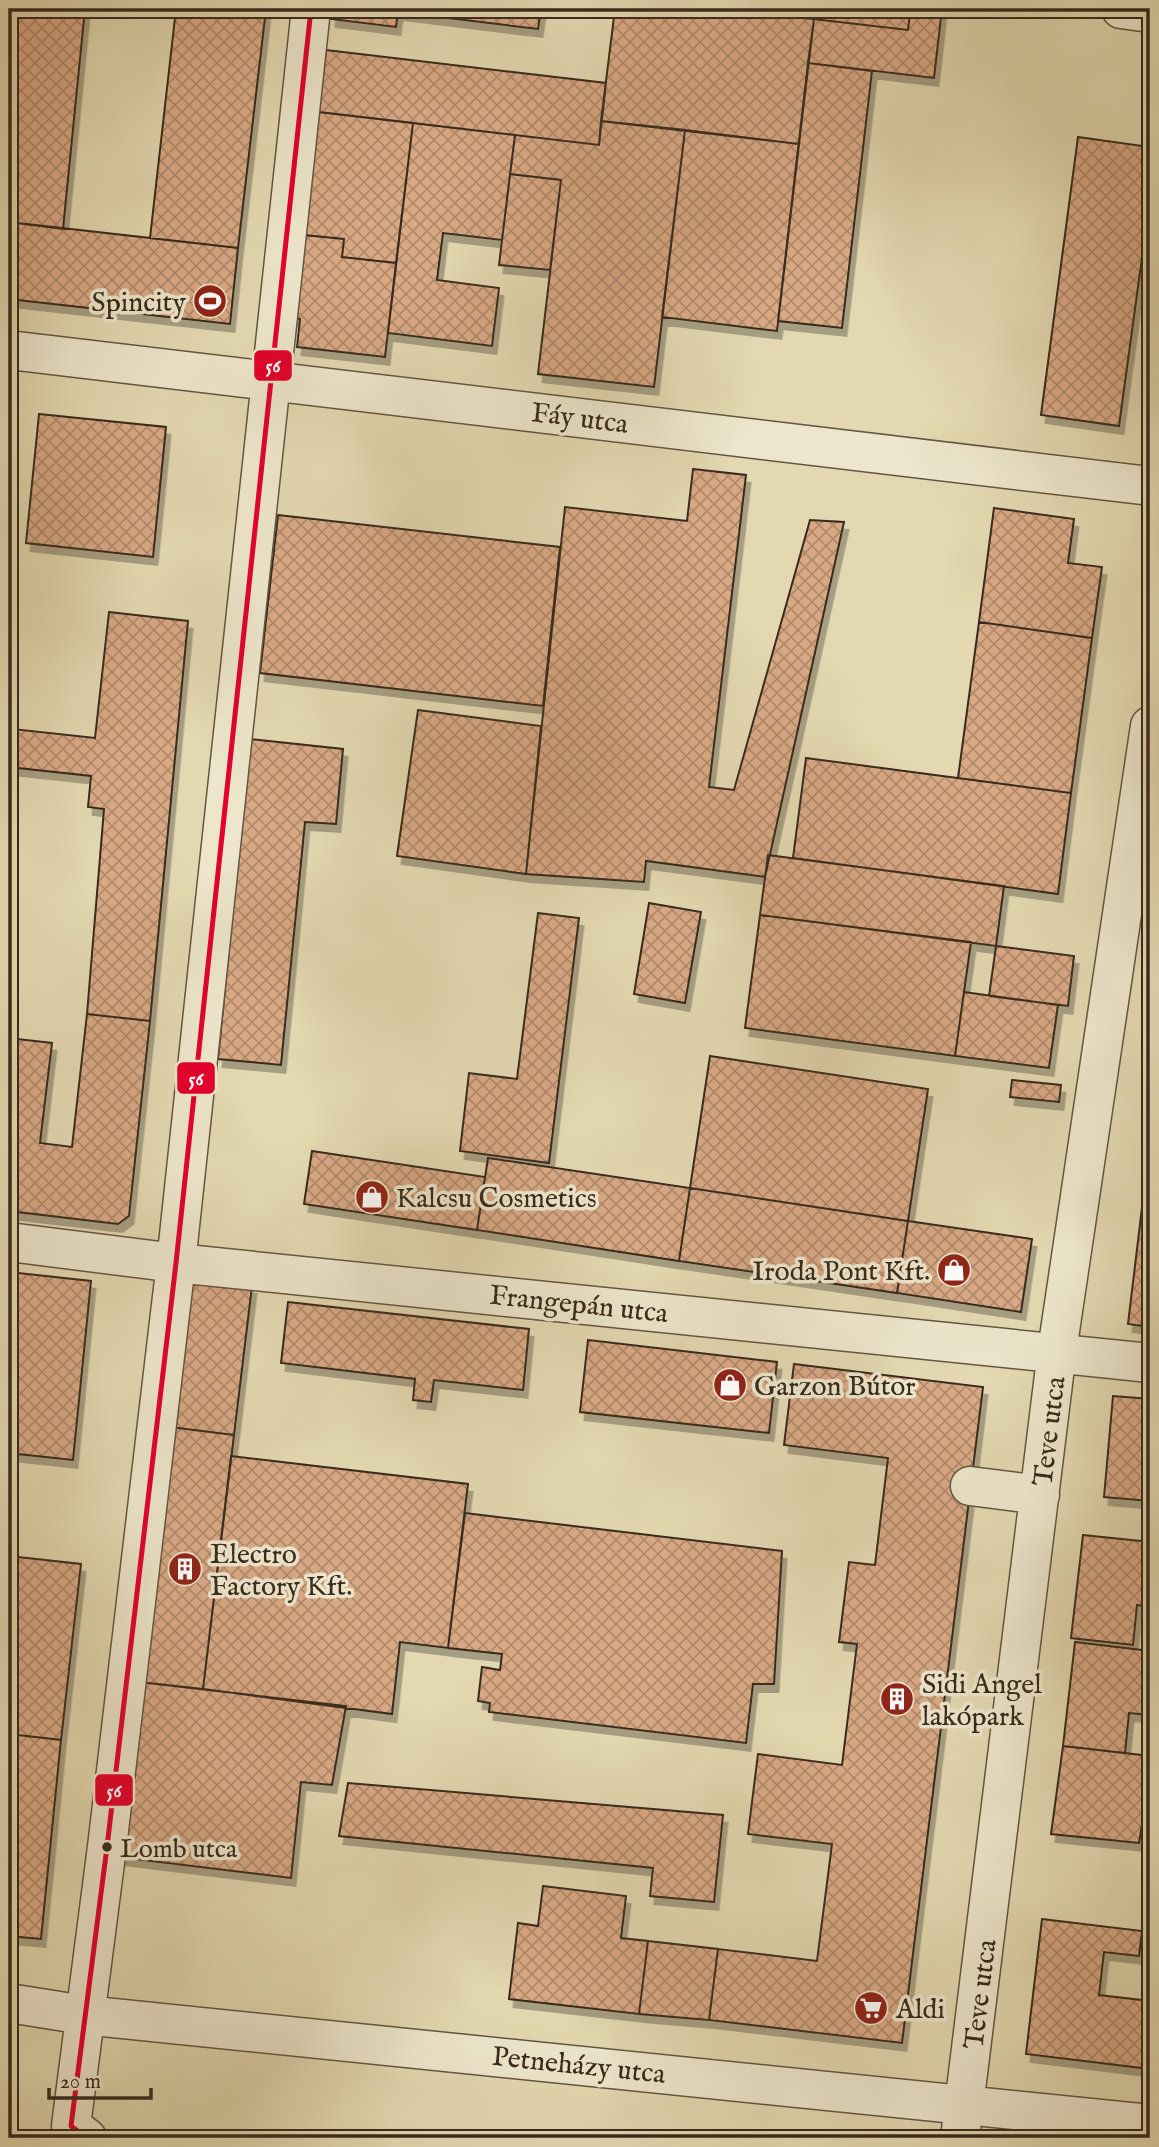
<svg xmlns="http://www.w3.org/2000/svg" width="1159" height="2147" font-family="'IM FELL English',serif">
<defs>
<pattern id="building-cross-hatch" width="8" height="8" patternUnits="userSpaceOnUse" patternTransform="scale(1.75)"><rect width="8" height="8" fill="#d9a985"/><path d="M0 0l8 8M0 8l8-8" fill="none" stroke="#b18a6c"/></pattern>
<filter id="shadow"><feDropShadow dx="4.5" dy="8" stdDeviation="0" flood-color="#0004"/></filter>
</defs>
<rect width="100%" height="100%" fill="#e3d8b1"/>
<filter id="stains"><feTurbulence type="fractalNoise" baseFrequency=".00286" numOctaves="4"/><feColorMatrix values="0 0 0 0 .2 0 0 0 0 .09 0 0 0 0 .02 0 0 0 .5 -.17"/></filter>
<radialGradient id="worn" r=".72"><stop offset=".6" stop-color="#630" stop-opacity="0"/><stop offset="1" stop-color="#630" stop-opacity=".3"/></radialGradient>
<path fill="url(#building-cross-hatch)" stroke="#382a1c" stroke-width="2" filter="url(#shadow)" d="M9 9H85L63 229 9 222Z
M176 9H266L238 248 150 238Z
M332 9H407L406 13 398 12 396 27 331 19Z
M407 9H541L538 29 406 13Z
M615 9H726L814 19 799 144 601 121Z
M726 9H942L941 17 910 13 908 30Z
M910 13 941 17 934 78 808 63 814 19 908 30Z
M326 50 606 83 599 145 319 112Z
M808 63 872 71 842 328 778 321Z
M319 112 413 123 396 263 342 257 344 239 304 235Z
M601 121 685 130 654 387 538 374 561 180 510 174 515 135 599 145Z
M413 123 515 135 502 240 443 233 437 280 499 288 492 346 388 333Z
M685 130 799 144 777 331 662 317Z
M1078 137 1150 147V199L1119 426 1041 415Z
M510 174 561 180 550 270 499 265Z
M9 222 238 248 230 324 9 299Z
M304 235 344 239 342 257 396 263 385 357 297 347 300 319 294 318Z
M39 414 166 427 153 557 26 543Z
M693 469 746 475 709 787 734 790 810 520 844 522 765 877 646 861 644 882 526 874 565 507 687 521Z
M994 508 1074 519 1068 563 1102 567 1092 638 979 622Z
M278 515 560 547 543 706 260 673Z
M109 612 188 621 150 1021 87 1014 104 809 88 807 91 776 9 767 13 729 95 738Z
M979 622 1092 638 1071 793 958 778Z
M418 710 541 726 526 874 397 856Z
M250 739 343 749 336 824 305 822 281 1065 218 1059Z
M806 758 1071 793 1058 894 793 858Z
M768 855 1004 886 996 946 760 915Z
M649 903 701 912 685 1003 634 994Z
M538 913 579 918 549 1163 460 1151 469 1073 517 1079Z
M760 915 971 942 955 1056 745 1028Z
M996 946 1074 956 1068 1006 989 996Z
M964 992 1058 1005 1049 1068 955 1056Z
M87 1014 150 1021 129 1216 118 1224 9 1211V1038L52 1043 40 1143 72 1147Z
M710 1056 928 1089 908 1221 690 1188Z
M1012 1080 1061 1085 1059 1102 1010 1097Z
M1150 1141V1327L1128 1324Z
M312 1151 485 1177 477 1230 304 1204Z
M488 1158 690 1188 679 1261 477 1230Z
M690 1188 908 1221 897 1293 679 1261Z
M908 1221 1032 1239 1021 1312 897 1293Z
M9 1272 91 1281 73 1460 9 1453Z
M188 1278 252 1286 234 1435 170 1427Z
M288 1302 529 1329 523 1390 434 1380 431 1402 413 1400 415 1379 281 1363Z
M588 1340 777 1362 769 1433 580 1412Z
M794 1364 983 1387 902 2043 709 2020 718 1949 817 1961 832 1844 748 1834 758 1754 842 1765 857 1644 839 1642 849 1562 875 1565 888 1458 784 1445Z
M1113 1396 1150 1399V1501L1104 1497Z
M170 1427 234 1435 203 1689 139 1682Z
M231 1456 468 1484 448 1648 400 1642 392 1714 203 1689Z
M465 1513 782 1551 774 1684H753L746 1743 489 1712 490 1703 478 1701 482 1667 500 1670 502 1654 448 1648Z
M1083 1535 1150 1542V1607L1137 1605 1133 1645 1071 1638Z
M9 1556 81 1564 61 1740 9 1734Z
M1075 1642 1150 1651V1715L1129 1713 1125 1753 1063 1746Z
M139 1682 346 1706 332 1785 301 1782 291 1878 118 1857Z
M9 1734 61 1740 41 1939 9 1936Z
M1063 1746 1150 1756V1776L1139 1843 1051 1834Z
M348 1783 723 1815 714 1902 650 1896 653 1868 339 1836Z
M543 1886 626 1896 621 1938 648 1941 639 2014 509 1999 518 1923 538 1926Z
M1042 1919 1142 1931 1139 1956 1104 1952 1099 1995 1150 2001V2069L1026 2054Z
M648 1941 718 1949 709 2020 639 2014Z"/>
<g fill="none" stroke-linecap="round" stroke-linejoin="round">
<g stroke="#635641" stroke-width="41">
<path id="minor" d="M1121 9 1150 13
M9 350 1150 486
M9 1242 176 1263 1150 1363
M970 1486 1040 1495
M9 2003 84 2015 1150 2124
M87 2138 71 2126 107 1847 176 1263 311 9
M960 2138 1057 1351 1150 726"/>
</g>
<use href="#minor" stroke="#ede6cc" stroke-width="38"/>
<g stroke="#ede6cc" stroke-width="10">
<path id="bus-1" d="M87 2138 71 2126 107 1847 176 1263 311 9"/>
</g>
<use href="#bus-1" stroke="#e4002b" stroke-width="5"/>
</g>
<defs>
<g id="stadium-disc" transform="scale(1.75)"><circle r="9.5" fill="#8f2418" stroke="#ede6cc"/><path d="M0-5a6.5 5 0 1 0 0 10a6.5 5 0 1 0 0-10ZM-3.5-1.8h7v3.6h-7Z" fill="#fff"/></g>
<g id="shop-disc" transform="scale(1.75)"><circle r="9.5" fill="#8f2418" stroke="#ede6cc"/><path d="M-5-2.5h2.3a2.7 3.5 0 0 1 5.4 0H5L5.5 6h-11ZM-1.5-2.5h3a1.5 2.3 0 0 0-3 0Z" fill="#fff"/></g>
<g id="building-disc" transform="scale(1.75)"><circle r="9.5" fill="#8f2418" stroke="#ede6cc"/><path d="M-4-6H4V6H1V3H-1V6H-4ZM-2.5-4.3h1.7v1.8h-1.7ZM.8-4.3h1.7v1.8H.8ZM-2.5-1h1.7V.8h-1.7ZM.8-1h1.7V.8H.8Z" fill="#fff"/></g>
<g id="supermarket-disc" transform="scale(1.75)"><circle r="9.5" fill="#8f2418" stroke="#ede6cc"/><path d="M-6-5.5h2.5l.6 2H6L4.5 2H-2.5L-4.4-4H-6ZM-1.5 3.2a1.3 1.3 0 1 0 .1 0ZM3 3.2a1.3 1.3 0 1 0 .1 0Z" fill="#fff"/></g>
</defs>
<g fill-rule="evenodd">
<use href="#stadium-disc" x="210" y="301"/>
<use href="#shop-disc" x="372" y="1197"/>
<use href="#shop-disc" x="954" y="1270"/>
<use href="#shop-disc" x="730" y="1385"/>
<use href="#building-disc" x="185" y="1569"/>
<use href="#building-disc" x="897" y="1699"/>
<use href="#supermarket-disc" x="871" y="2008"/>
</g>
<circle fill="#382a1c" stroke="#ede6cc" stroke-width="2.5" cx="107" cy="1847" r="6"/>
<g text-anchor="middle" stroke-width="7" stroke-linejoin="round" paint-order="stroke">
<g font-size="26" fill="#382a1c" stroke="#ede6cc" text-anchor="start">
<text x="120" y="1857">Lomb utca</text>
</g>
<g font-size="28" fill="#382a1c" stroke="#ede6cc" text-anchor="start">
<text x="186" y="311" text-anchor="end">Spincity</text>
<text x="396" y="1207">Kalcsu Cosmetics</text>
<text x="930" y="1280" text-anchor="end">Iroda Pont Kft.</text>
<text x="754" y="1395">Garzon Bútor</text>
<text x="210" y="1563">Electro<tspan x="210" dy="32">Factory Kft.</tspan></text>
<text x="922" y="1693">Sidi Angel<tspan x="922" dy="32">lakópark</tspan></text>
<text x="896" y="2018">Aldi</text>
</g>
<g font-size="28" fill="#382a1c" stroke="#ede6cc">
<text transform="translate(580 417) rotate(7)" y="10">Fáy utca</text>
<text transform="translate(579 1303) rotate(6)" y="10">Frangepán utca</text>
<text transform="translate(1048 1431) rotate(-83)" y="10">Teve utca</text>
<text transform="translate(979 1994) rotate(-83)" y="10">Teve utca</text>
<text transform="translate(579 2064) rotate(6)" y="10">Petneházy utca</text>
</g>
</g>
<g stroke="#ede6cc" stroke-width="2.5">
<rect x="253" y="349" width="40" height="33" rx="7" fill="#e4002b"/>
<rect x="176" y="1061" width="40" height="34" rx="7" fill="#e4002b"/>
<rect x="94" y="1773" width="40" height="34" rx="7" fill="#e4002b"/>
</g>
<g font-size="19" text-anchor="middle" font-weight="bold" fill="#fff">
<text x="273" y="372">56</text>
<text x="196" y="1085">56</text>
<text x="114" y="1797">56</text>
</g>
<rect width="1159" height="2147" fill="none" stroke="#e3d8b1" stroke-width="35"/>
<rect x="10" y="10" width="1138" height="2126" fill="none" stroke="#382a1c" stroke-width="3.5"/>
<rect x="18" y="18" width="1124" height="2112" fill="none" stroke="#382a1c" stroke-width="2"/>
<path d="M49 2088v10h102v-10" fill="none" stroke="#382a1c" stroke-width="3.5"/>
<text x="60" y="2088" font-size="21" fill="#382a1c" stroke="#ede6cc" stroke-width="5" paint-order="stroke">20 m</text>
<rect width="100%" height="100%" filter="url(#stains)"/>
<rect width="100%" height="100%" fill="url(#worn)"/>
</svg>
